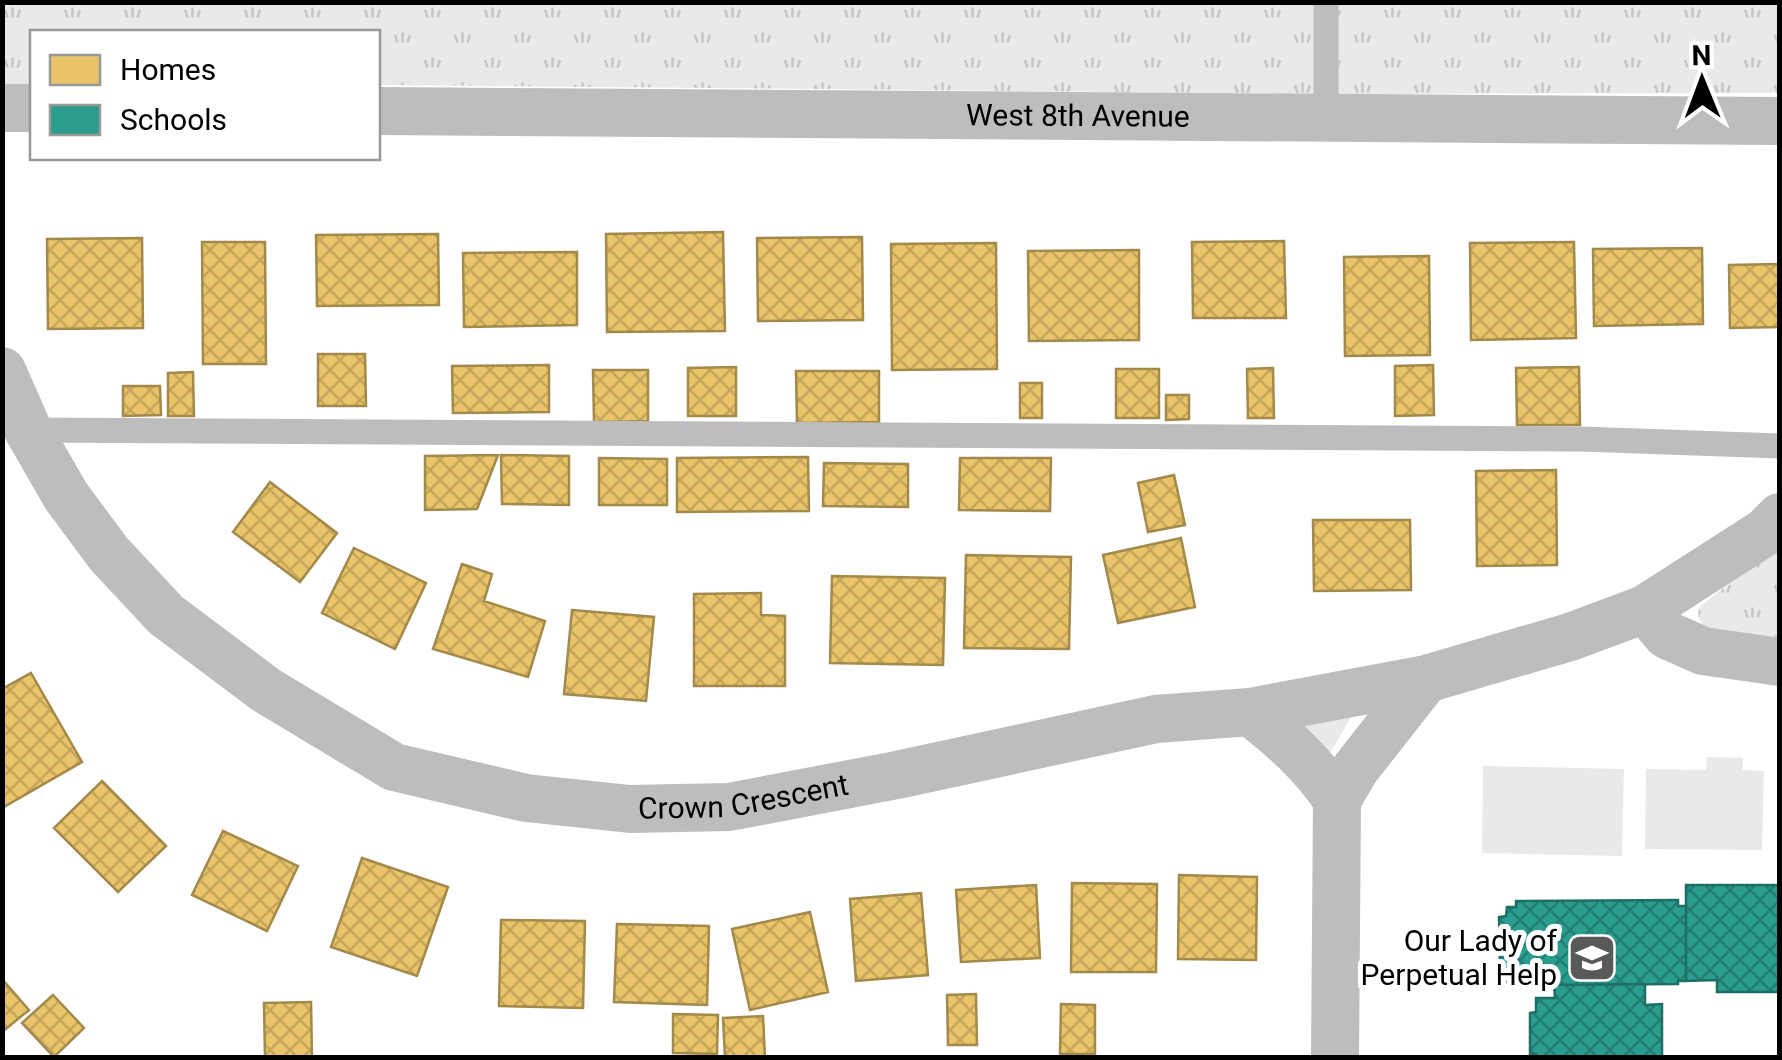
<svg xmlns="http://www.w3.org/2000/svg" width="1782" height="1060" font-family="Roboto,sans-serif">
<defs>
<pattern id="grass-tufts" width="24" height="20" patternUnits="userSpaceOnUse" patternTransform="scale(2.5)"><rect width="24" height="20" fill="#e9e9e9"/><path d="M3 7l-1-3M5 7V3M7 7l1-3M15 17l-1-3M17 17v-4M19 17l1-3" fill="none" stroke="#c6c6c6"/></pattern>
<pattern id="homes-cross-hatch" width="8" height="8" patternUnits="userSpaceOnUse" patternTransform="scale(2.5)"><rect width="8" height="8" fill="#e9c46a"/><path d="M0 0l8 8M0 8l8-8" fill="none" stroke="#c6a75a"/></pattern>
<pattern id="schools-cross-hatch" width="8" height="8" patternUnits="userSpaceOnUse" patternTransform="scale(2.5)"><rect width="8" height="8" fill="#2a9d8f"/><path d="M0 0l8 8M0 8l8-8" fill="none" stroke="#227e72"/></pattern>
</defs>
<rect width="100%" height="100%" fill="#fff"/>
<path fill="url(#grass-tufts)" d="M3 2 1780 3 1779 93 1338 94 378 85V32H32V84H3Z
M1779 546V639L1708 629C1699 623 1696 616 1700 606Z
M1357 707 1329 755 1297 720Z"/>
<path fill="#e9e9e9" d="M1707 757 1743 758V770L1764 771 1762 850 1645 849 1646 769 1706 770Z
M1483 766 1624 769 1622 856 1482 853Z"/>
<path fill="url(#homes-cross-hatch)" stroke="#a3894a" stroke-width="2.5" d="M723 232 725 331 607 332 606 234Z
M438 234 439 305 317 306 316 235Z
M862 237 863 320 758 321 757 238Z
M142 238 143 328 48 329 47 239Z
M1284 241 1286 318H1193L1192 242Z
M202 242H265L266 364H203Z
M1574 242 1576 338 1471 340 1470 243Z
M996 243 997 369 892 370 891 244Z
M1702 248 1703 324 1594 326 1593 249Z
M1139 250V340L1029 341 1028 251Z
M577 252V325L464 327 463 253Z
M1429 256 1430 355 1345 356 1344 257Z
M1780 264V327L1730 328 1729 265Z
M318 354H365L366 406H318Z
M549 365V412L453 413 452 366Z
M1433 365 1434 415 1395 416V366Z
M736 367V416H688V368Z
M1579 367 1580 425H1517L1516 368Z
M1273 368 1274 418H1248L1247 369Z
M1116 369H1159V418H1116Z
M593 370H648V421L594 422Z
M796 371H879V422L797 423Z
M193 372 194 416H168V373Z
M1020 383H1042V418H1020Z
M123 386H160L161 415 123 416Z
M1166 395H1189V419L1166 420Z
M498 455 477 509 425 510V456Z
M501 455 569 456V505L502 504Z
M808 457 809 511 677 512V458Z
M599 458 667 459V505H599Z
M960 458H1051L1050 511 959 510Z
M824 463 908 464V507L823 506Z
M1556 470 1557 565 1477 566 1476 471Z
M1174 475 1185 525 1148 532 1138 483Z
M270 482 337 533 300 582 233 532Z
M1313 520H1410L1411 590 1314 591Z
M1181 538 1195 607 1118 623 1103 555Z
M354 548 426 583 395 649 322 613Z
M966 555 1071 557 1069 649 964 648Z
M462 564 492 574 484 601 545 621 528 677 433 649Z
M832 576 945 578 943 665 830 663Z
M761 593V615L785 616V686H694V594Z
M572 610 654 617 646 701 564 694Z
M31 673 82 762 2 808V689Z
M102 781 166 846 118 892 54 828Z
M223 831 298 866 267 931 192 895Z
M362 858 448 887 417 976 331 947Z
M1179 875 1257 877 1256 960 1178 959Z
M1072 883 1157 884 1156 972H1071Z
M1036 885 1040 958 961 962 956 890Z
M921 893 928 975 856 981 850 899Z
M810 912 828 992 750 1010 732 929Z
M501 920 585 921 583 1008 499 1006Z
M617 924 709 926 707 1005 614 1002Z
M2 979 29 1010 2 1032Z
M976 994 977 1045H948L947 995Z
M53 995 84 1028 54 1057 22 1023Z
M311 1002 312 1058H265L264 1003Z
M1061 1004 1095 1005V1054H1060Z
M673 1014 718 1015 717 1054 673 1053Z
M763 1016 765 1058H725L723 1018Z"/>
<path fill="url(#schools-cross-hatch)" stroke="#1d6e64" stroke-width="2.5" d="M1686 885H1780V992H1717V980L1686 981Z
M1678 900V906H1686V981H1678V984L1516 985V982H1507V968H1500L1499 917 1506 916 1507 907H1516V901Z
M1645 984V1005L1662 1004V1058H1536V1054H1530V1013L1536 1012V998H1555L1554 985Z"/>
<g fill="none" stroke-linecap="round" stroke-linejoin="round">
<path stroke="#bdbdbd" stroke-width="25" d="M1326 2V118
M25 430 1581 439 1780 446"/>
<g stroke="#bdbdbd" stroke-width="48">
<path d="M2 108H32"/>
<path id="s1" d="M378 111 1780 121"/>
<path id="s2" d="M2 371 28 430 66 496 109 554 166 615 266 690 394 767 526 798 630 809 729 807 897 775 1156 719 1250 712 1426 679 1570 637 1645 609 1765 532 1780 517"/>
<path d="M1645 609 1667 635 1703 651 1780 662"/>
<path d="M1250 712C1284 738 1313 764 1337 800L1335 1058"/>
<path d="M1337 800 1356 768 1426 679"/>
</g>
</g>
<defs>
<g id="school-square" transform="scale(2.5)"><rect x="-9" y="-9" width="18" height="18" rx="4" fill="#595959" stroke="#fff"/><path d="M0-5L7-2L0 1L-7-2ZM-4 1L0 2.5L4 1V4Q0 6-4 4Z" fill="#fff"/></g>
</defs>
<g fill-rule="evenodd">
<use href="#school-square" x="1592" y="958"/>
</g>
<g text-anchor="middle" stroke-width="10" stroke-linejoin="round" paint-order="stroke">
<g font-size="30" fill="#000" stroke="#fff">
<text dy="10" stroke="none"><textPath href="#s1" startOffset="700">West 8th Avenue</textPath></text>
<text dy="10" stroke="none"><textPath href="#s2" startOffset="925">Crown Crescent</textPath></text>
</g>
<g font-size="30" fill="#000" stroke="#fff" text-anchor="end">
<text x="1557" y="951">Our Lady of<tspan x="1557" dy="34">Perpetual Help</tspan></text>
</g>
</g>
<rect width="1782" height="1060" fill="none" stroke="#000000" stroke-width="10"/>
<rect x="30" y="30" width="350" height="130" fill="#ffffff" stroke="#999999" stroke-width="2.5"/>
<rect x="50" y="55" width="50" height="30" fill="#e9c46a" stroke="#999999" stroke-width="2.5"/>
<text x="120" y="80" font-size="30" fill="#000000">Homes</text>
<rect x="50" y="105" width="50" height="30" fill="#2a9d8f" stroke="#999999" stroke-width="2.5"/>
<text x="120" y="130" font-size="30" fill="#000000">Schools</text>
<g transform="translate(1702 80) rotate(359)" stroke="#ffffff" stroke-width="8" paint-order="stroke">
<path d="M0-8L18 38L0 25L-18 38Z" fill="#000000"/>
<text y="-15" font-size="28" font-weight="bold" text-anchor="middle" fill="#000000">N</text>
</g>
</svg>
